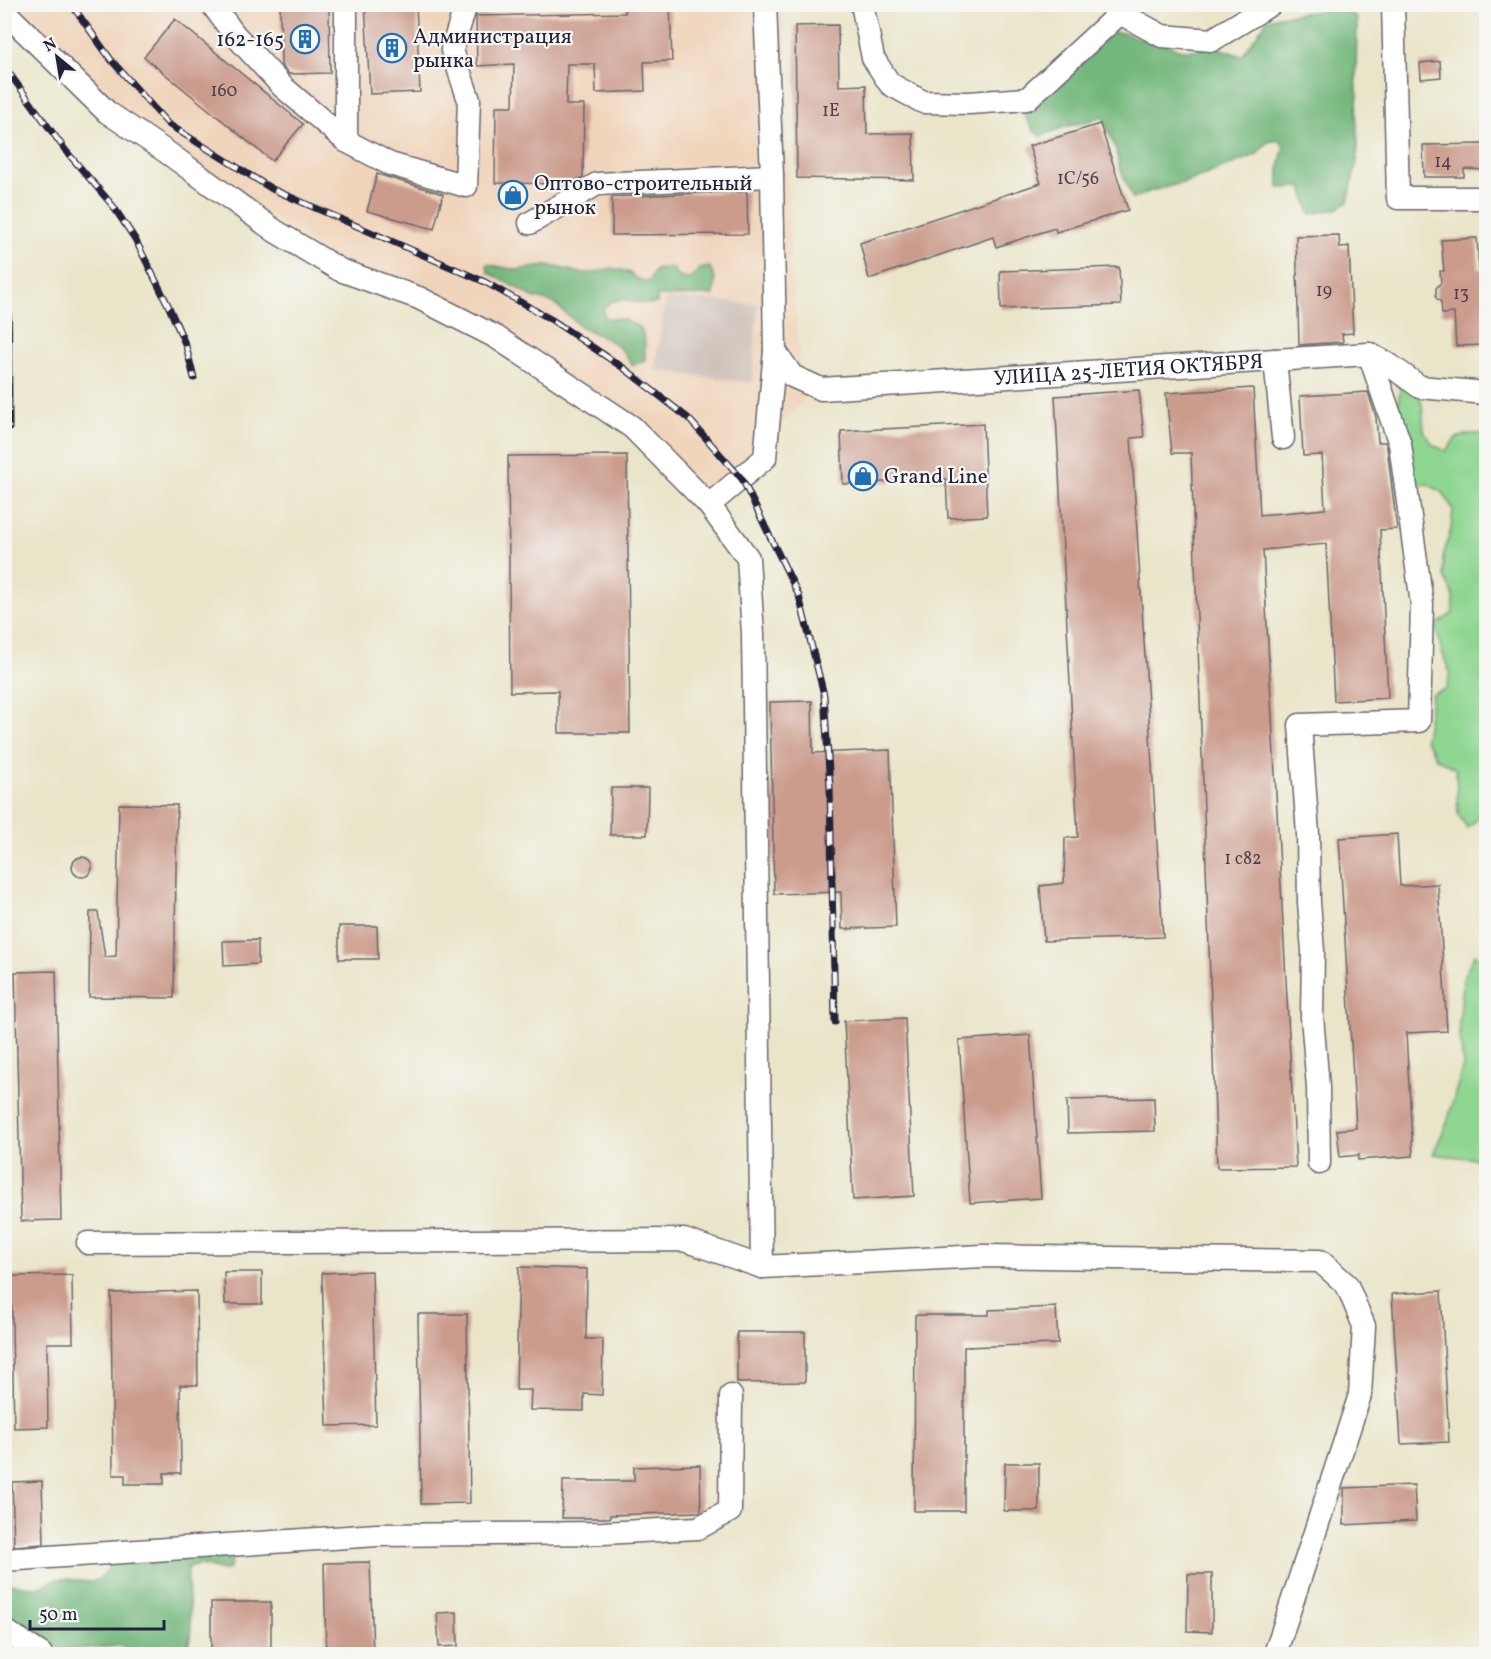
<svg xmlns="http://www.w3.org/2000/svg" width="1491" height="1659" font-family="Vollkorn,serif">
<rect width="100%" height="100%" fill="#f6f6f2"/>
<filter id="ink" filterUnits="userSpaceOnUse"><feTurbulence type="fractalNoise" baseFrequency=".0167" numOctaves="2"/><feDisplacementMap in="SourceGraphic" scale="12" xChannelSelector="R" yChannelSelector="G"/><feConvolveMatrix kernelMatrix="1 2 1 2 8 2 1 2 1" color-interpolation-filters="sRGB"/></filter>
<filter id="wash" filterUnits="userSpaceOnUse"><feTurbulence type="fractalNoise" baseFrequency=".008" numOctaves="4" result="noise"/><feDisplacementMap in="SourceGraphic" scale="24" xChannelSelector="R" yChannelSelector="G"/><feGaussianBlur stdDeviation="1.35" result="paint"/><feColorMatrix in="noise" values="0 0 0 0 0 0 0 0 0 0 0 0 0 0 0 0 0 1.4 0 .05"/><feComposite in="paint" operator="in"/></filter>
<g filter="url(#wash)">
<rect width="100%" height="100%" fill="#eae5c9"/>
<path fill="#f0d5bc" d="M7 5H784L790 261 804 400 714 500 539 355 429 290 345 268 141 129Z"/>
<path fill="#cec1b9" d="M666 298 758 304 752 383 654 370Z"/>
<path fill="#8fd691" stroke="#587c66" stroke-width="1.5" d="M1401 383 1416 390 1422 404 1424 431 1433 445 1446 451 1456 438 1470 434H1486V812L1467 828 1458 814 1456 769 1436 758 1425 739 1432 694 1446 689 1450 673 1441 649 1436 625 1453 613V594L1444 577 1443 557 1451 529 1453 509 1443 493 1428 484 1415 486 1397 412Z
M1475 954 1486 963V1160L1433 1154 1447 1123 1463 1065 1459 1024 1464 976Z"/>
<path fill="#73b77b" stroke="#4a6c5b" stroke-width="1.5" d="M1327 10H1350L1357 19 1356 81 1358 96 1356 111 1358 145 1357 161 1348 202 1337 209 1310 214 1302 187 1279 188C1278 173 1279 161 1284 148L1280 140 1268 142 1257 154 1215 171 1190 181 1151 191 1133 199 1119 166 1116 150 1103 117 1065 127 1041 136 1034 131 1024 115 1032 100 1113 32 1124 33 1140 39 1151 40 1163 43 1181 50H1195L1210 45 1242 56 1267 20 1279 16Z
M487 264 516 270 546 266 557 267 580 273H593L611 268 629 272 637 279 649 282 655 270 672 267 678 277 690 279 699 269 710 267 715 279 714 295 657 296V303C641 307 624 295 611 302 608 304 606 307 603 309L605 318 622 319 641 328 645 342V361L632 365 622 350 609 340 580 326 554 303 533 297 488 272Z
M225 1553 232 1562 229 1569 223 1571 202 1565 187 1567 191 1631 187 1654H138L119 1646 61 1650 34 1630 17 1625 5 1616V1585C16 1582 26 1588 37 1587 46 1587 51 1580 59 1579 86 1577 94 1594 111 1563L125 1559 158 1564 170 1555Z"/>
<g id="blocks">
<path fill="#cb9b8c" d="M280 4H329L330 73 289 74 281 65Z
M365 4H416L420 92 370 94Z
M625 4H670L672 61 644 62 645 91 596 93 595 64H567L566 105H584L583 177 570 184 495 183 496 106H513L514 64 477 66 476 16 625 13Z
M175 19 303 124 272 161 144 57Z
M838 25 839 86 866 85 867 134 913 133 914 180 797 178 795 26Z
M1440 61 1441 77 1421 79 1420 63Z
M1100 124 1128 210 1056 232 1055 228 996 247 993 237 869 279 860 243 1041 183 1029 146Z
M1486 144V170L1464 169V177H1424L1423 145Z
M377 174 443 194 434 229 367 211Z
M747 192 748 234 612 235V197L704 193Z
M1339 235 1340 248 1349 246 1353 333 1342 334 1343 342 1299 345 1296 236Z
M1477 238 1479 269 1486 268V345L1456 346 1454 313 1442 314 1441 302 1436 298V288L1441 283 1440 271H1444L1441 240Z
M1119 267 1121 305 1001 309 1000 271Z
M1253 388 1260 515 1325 509 1322 455 1303 456 1300 396 1368 392 1376 417 1378 442H1385L1387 447 1397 529 1380 530 1388 698 1334 701 1326 544 1263 550 1296 1167 1217 1168 1191 453H1172L1166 393Z
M1139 390 1144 437 1131 438 1163 937 1044 941 1040 886 1064 883 1065 838 1078 837 1055 396Z
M983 424 987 516 948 518 946 479 843 484 841 431Z
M627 455 630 733H559L558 691 510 692 508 456Z
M812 701 813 753 890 750 896 927 842 929 841 892 774 894 770 702Z
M611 788H648L647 835H610Z
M119 804 177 805 174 998 89 997 90 912H98L105 957 116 956Z
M1397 834 1400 886 1438 884 1447 1031 1406 1033 1413 1156 1358 1160 1359 1155 1340 1157 1337 1130 1356 1128 1339 838Z
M72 867a10 10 0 1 1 20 0a10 10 0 1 1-20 0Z
M339 926H377L378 959H339Z
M258 940V964L224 966 223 941Z
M56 971 61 1220 21 1221 15 972Z
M905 1018 914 1196 853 1200 844 1021Z
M1030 1035 1041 1198 970 1203 959 1040Z
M1154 1098 1155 1131 1068 1133 1067 1100Z
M519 1267 587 1269 586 1339H603L602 1395 584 1394V1411L530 1410 531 1390H516Z
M372 1271 376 1425 327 1426 322 1273Z
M224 1272H262V1304H225Z
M72 1275 73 1343H47L48 1427 14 1428 11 1276Z
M197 1291 198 1385H180L181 1473H164V1484H125V1475H113L111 1293Z
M1441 1291 1449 1442 1401 1444 1392 1294Z
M1056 1307 1058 1344 964 1347V1511H914L915 1315H989V1310Z
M418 1314H467L470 1503 421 1504Z
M737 1332H805V1382L737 1383Z
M1005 1463H1039V1511H1004Z
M700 1465 701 1511 699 1512 610 1515V1518H562L563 1481H634V1467Z
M42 1481 44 1544 14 1546 12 1482Z
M1414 1485 1416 1521 1344 1525V1488Z
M370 1562 373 1654H326L324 1563Z
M1188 1574H1212V1632L1187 1631Z
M211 1602H271V1654H211Z
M457 1612 458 1646 439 1647 437 1613Z"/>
</g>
</g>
<g filter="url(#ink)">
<use href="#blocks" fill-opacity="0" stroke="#68666d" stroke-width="1.5"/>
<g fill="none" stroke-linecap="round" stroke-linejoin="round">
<g stroke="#68666d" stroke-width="25">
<g id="minor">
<path d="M212 4 234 34 283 87 346 141 390 164 466 186 469 100 452 50 466 4"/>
<path d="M346 4V141"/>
<path d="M862 4 873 58 890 84 923 102 969 103 1027 99 1120 13"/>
<path d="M1111 4 1120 13 1162 36 1212 40 1271 4"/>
<path d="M1393 4 1398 198H1486"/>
<path d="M4 11 107 112 168 153 275 231 340 270 419 298 496 337 632 427 709 505 748 558 753 634 762 1267"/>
<path d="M530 223 597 184 772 176"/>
<path id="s1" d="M775 351 792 376 821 389 1369 354 1400 444 1422 604 1419 721 1300 725 1308 834 1309 902 1313 951 1312 1017 1318 1087 1319 1163"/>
<path d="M1369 354 1391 366 1420 387 1486 393"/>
<path d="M1275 360 1283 438"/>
<path d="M709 505 765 458 775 351 772 176 765 4"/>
<path d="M88 1243 684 1240 762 1267 983 1256 1320 1261 1347 1285 1364 1326 1360 1395 1275 1654"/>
<path d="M4 1560 377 1535 603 1533 698 1528 730 1511 731 1396"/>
<path d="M4 1630 41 1654"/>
</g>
</g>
<use href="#minor" stroke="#fff" stroke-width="22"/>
<g stroke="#22223b" stroke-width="7">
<path id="rail" d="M71 4 112 61 168 124 272 189 485 282 552 320 625 369 688 418 742 479 799 596 824 695 830 787 835 1022
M4 66 66 151 113 206 135 239 168 305 186 346 194 378
M4 174 8 208 9 428"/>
</g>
<use href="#rail" stroke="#f6f6f2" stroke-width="4.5" stroke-dasharray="14" stroke-linecap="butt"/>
</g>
</g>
<defs>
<g id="building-ring" transform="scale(1.5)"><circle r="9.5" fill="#f6f6f2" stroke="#1f6fb2" stroke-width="1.5"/><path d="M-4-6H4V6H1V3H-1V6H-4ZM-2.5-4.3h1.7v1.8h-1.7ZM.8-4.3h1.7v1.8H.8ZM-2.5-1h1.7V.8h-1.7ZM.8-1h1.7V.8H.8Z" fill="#1f6fb2"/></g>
<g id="shop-ring" transform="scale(1.5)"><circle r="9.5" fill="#f6f6f2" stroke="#1f6fb2" stroke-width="1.5"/><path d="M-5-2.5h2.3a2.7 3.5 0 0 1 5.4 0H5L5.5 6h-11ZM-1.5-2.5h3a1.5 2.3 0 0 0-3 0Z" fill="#1f6fb2"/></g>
</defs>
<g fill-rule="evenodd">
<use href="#building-ring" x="305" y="39"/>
<use href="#building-ring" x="392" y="48"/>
<use href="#shop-ring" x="513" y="195"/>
<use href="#shop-ring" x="863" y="476"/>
</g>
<g text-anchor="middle" stroke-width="4.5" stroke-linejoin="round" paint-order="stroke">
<g font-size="18" fill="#4c404f">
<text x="224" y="96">160</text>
<text x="831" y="116">1Е</text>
<text x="1443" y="167">14</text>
<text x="1078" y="184">1С/56</text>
<text x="1324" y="296">19</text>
<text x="1461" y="299">13</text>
<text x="1243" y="864">1 с82</text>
</g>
<g font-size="21" fill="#22223b" stroke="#f6f6f2" text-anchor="start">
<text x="413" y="43">Администрация<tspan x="413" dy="24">рынка</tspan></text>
<text x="284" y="46" text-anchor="end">162-165</text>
<text x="534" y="190">Оптово-строительный<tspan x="534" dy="24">рынок</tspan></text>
<text x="884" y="483">Grand Line</text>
</g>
<g font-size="21" fill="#22223b" stroke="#f6f6f2">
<text dy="7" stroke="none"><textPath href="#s1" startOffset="370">УЛИЦА 25-ЛЕТИЯ ОКТЯБРЯ</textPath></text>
</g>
</g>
<rect width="1491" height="1659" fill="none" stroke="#f6f6f2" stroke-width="24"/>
<g transform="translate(57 57) rotate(330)" stroke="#f6f6f2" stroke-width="4.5" paint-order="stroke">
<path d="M0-4.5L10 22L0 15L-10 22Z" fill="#22223b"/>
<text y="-9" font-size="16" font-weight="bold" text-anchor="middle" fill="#22223b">N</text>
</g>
<path d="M30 1620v9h134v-9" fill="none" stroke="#22223b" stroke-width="3"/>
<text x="39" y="1620" font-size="18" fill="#22223b" stroke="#f6f6f2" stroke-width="4.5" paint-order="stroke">50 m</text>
</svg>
